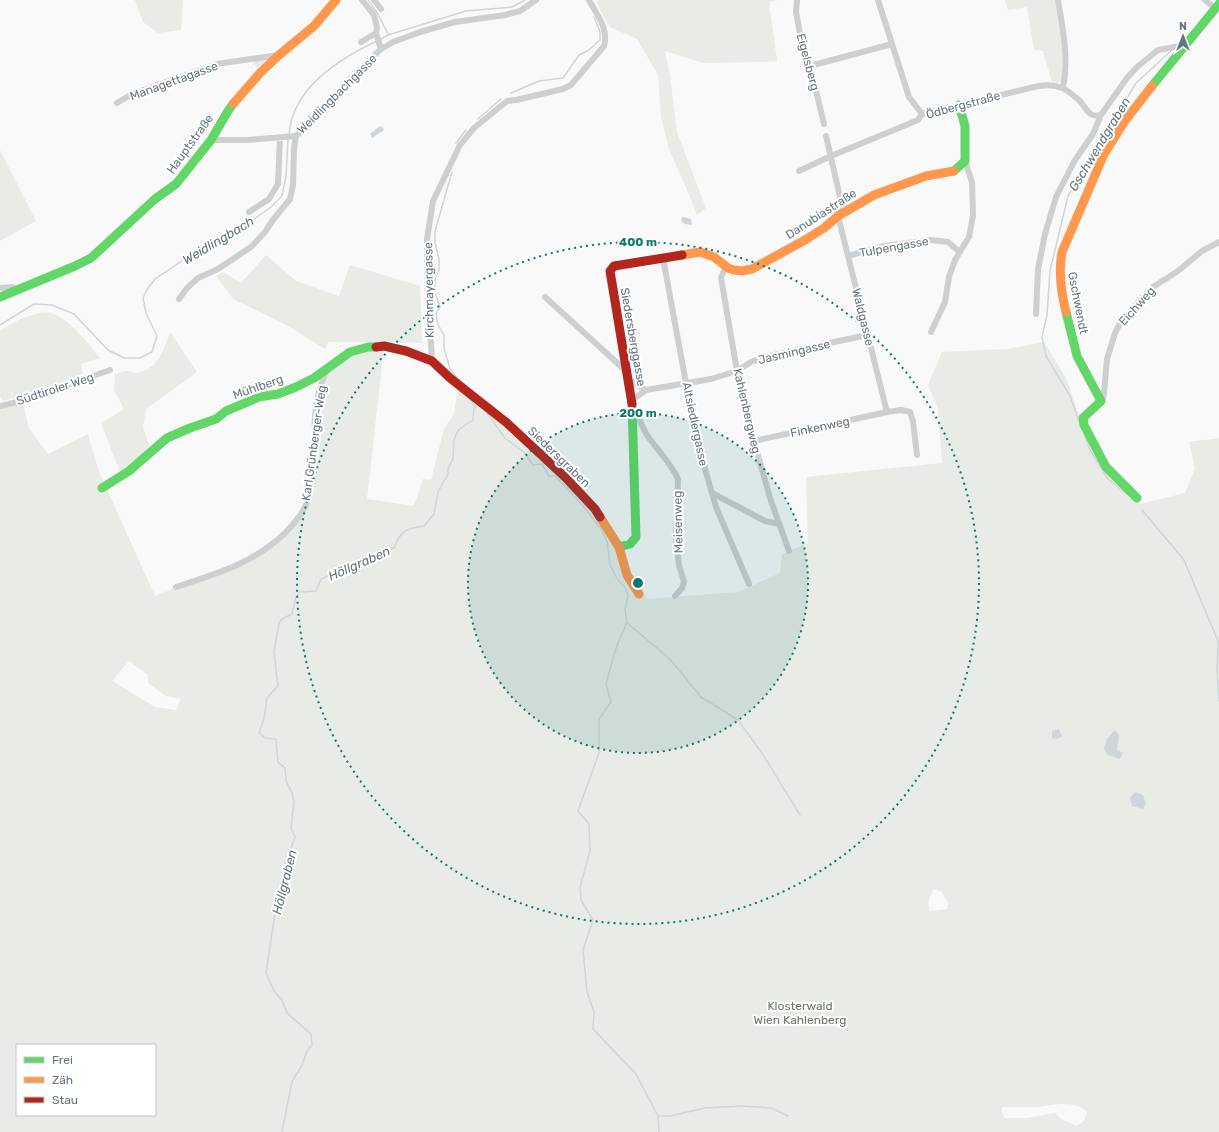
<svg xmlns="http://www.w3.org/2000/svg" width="1219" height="1132" font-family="Rubik,sans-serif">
<rect width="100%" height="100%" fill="#f9f9f9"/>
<path fill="#e8ebe6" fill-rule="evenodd" d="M135 0H183L181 30 158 33 143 22Z
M598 0H778L769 2 777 61 758 62 703 63 665 51 670 76 677 132 706 208 697 215 688 192 669 149 661 117 658 75 637 39 610 27 605 20 597 3Z
M1005 0H1055L1063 40 1062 80 1058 83 1052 82 1043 51 1034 50 1027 7 1008 10Z
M257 59H268L258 69 253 63Z
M0 150 36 221 0 241Z
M266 255 296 281 339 296 350 265 420 286 422 343 329 342 325 349 288 326 233 299 216 276 223 272 241 283Z
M42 312C44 313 48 312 51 313 69 319 89 343 100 358L81 364 83 374 74 377V380L3 401 0 396V331L20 319Z
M170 332 197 372 146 409 143 427 150 448 120 472 101 423 124 409 114 390 115 374C119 373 124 371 128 371 131 371 134 373 137 373 158 369 164 350 170 332Z
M1044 342 1066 378 1081 420 1116 479 1140 504 1185 493 1195 468 1189 442 1219 438V1132H0V407L22 400 29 428 48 454 88 434 99 472 155 596 256 556 290 528 308 500 315 417 322 379 339 359 384 346 367 499 414 506 423 479 431 480 444 429 454 414 458 386 522 437 594 509 617 547 628 574 648 599 738 592 780 573 782 554 808 543 806 477 942 463 938 409 928 385 942 352 1008 349ZM129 661 148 675V683L166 696 181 699 176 710 155 707 112 681ZM934 889 941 891 948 903 947 909 930 911C926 904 930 896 934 889ZM17 1045H155V1115H17ZM1060 1104C1071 1104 1079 1104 1087 1112L1084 1121 1077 1126 1061 1119 1055 1113 1026 1118H1004L1002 1112V1107H1038Z"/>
<path fill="#ced6d9" d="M380 126 382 127 384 130 372 138 370 134Z
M684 217 691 219 692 225 685 224 682 222 681 218Z
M1059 729 1062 736 1057 739 1052 738V731Z
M1115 730 1119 735 1117 750 1123 753 1120 759 1108 755 1104 749 1107 739Z
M1135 792 1143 795 1146 804 1143 809 1132 806 1130 798Z"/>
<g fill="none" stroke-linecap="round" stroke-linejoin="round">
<path stroke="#ced6d9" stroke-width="1.5" d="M368 0 378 14 388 34
M381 39 388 35 466 11 512 7 525 0
M1179 44 1185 38
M511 93 539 81 563 78 579 55 589 50 600 40V32L594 17
M478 119 501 99
M289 135C292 88 339 59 377 41
M456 143 466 130
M452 172 435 231V243L439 259V270L435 279V293L440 307 436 314 438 325 444 335V348L450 369 459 380
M0 325 34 304 52 305 74 314 108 350 124 358H140L152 352 157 336 146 313 143 298 148 288 155 279 207 244 236 232 271 207 282 196 286 176 288 139
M468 397 476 408
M487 413 505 438 524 452 533 465 542 464 549 476H555L584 507 601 529 607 541 610 565 618 580 625 587 628 595 625 610 627 622 616 648 606 684 611 702 599 719V753L578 811 589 824 590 851 580 887 581 900 593 920 583 950 587 992 594 1012 593 1029 636 1074 658 1116 659 1132
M1079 421 1070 396 1046 356 1042 337 1047 315 1050 271 1068 196 1136 83 1172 50
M1085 437 1090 450 1108 479 1127 494
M1142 510 1184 560 1218 641 1217 673 1219 701
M627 623 670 659 701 697 738 720 762 753 800 815
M658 1116H670L705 1108 742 1106 771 1108 788 1116
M282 1132 292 1082 302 1065 307 1051 312 1045 311 1034 287 1013 282 1000 274 991 266 973 277 900 286 861 295 837 291 828 294 802 292 793 286 781 285 768 278 762 276 739 265 738 259 733 264 719 267 698 278 686 274 652 279 623 282 619 292 614 296 597 300 592 316 591 321 579 340 570 369 559 394 548C400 530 408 528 424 526L434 514 438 492 448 474V468L453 459 454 440 458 430 473 420 474 407"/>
<path stroke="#cecfd0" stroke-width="6" d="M362 0 374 15 377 28 376 33 381 49
M374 0 381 9
M797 0 796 12 800 34 810 66 824 124
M878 0 909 97 922 114
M1058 0C1063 29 1069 59 1063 88
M1205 0 1216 9
M361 42 376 33
M810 66 892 44
M117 103 132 94 217 64 279 55
M826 136 840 197 838 216 887 412 901 410 910 412 913 421 917 455
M211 140H247L296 136
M799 171 831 156 918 120 922 114 1034 87C1044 85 1052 84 1062 88 1068 90 1075 97 1080 101 1087 109 1089 118 1101 115
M249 212 269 199 278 184 280 137
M848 256 884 246 931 240 948 242 960 252
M663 258 686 383 705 469 716 507 749 584
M725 268 721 278 737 371 754 441 770 498 789 551
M0 288 12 287 18 290
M545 297 626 371
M179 299 187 288 198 278 218 269 251 247 265 232 273 220 290 199 293 185 294 149 296 136 323 111 348 81 381 49 393 42 420 32 455 22 505 15 520 11 536 0
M1036 314 1038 269 1045 234 1056 197 1075 160 1093 134 1101 115 1127 78 1137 67 1158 50 1185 45
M931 332 945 302 949 277 955 260 969 237 973 216 972 182 965 161
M432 361 427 271V239L433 201 460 145 474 128 507 101 516 100 563 89 571 85 604 46C609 29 597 15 589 0
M628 379 646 390
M632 400 646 390 711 379 737 371 751 362 765 357 867 335
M1101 401 1103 398 1104 393 1107 359 1115 333 1119 325 1143 297 1153 287 1178 271 1202 251 1219 242
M0 406 25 400 110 370
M635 410C639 418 642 427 647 435 657 450 671 463 678 479L676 541 679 565 684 582 682 588 675 596
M754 441 887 412
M712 493 765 521 779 524
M176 587C216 574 252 564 284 534 293 525 303 514 307 502 312 489 314 459 315 445 316 436 314 426 315 417 316 402 320 384 327 370"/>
<path stroke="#63d668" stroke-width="9" d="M1152 86 1219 4
M954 171 965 161V126L959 105
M0 297 75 266 91 258 155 199 176 184 211 140 228 111 233 104
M1066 312 1077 356 1101 401 1083 418 1084 425 1106 467 1137 498
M102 488 129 471 167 438 190 428 216 419 226 411 259 397 278 394 296 387 314 378 350 352 368 347H376
M619 547 630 544 636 537 632 404"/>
<path stroke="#ff974d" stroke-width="9" d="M233 104 260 73 279 55 314 26 336 0
M682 255 700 252 714 257 728 268 734 270 742 271 752 269 805 240 824 228 838 216 874 195 926 176 954 171
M1066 312C1061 292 1058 273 1062 252L1104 154 1124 122 1152 86
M600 517 619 547 627 575 639 594"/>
<path stroke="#b3261e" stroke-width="9" d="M376 347 384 346 406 351 432 361 450 378 507 423 565 477 595 509 600 517
M632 404 610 271 614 266 682 255"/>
</g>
<circle cx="638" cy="583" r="170" fill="#0f766e" fill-opacity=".12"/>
<g fill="none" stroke="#0f766e" stroke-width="2" stroke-dasharray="2 4">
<circle cx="638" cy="583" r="170"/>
<circle cx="638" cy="583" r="341"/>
</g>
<g text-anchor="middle" stroke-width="4" stroke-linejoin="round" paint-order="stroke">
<g font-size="12" fill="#657683" stroke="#fff">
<text transform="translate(808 62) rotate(75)" y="4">Eigelsberg</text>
<text transform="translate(174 81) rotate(-20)" y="4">Managettagasse</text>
<text transform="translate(337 94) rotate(-45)" y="4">Weidlingbachgasse</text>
<text transform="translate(963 105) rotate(-15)" y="4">Ödbergstraße</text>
<text transform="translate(190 144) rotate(-54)" y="4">Hauptstraße</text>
<text transform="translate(821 214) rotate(-33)" y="4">Danubiastraße</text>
<text transform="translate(894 247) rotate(-10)" y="4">Tulpengasse</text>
<text transform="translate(429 290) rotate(-91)" y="4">Kirchmayergasse</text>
<text transform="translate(1078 303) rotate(79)" y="4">Gschwendt</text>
<text transform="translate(1137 306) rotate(-48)" y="4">Eichweg</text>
<text transform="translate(863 317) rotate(76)" y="4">Waldgasse</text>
<text transform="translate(633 337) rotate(80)" y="4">Siedersberggasse</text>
<text transform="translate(794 352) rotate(-13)" y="4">Jasmingasse</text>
<text transform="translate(258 387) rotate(-19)" y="4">Mühlberg</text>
<text transform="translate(55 389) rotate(-18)" y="4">Südtiroler Weg</text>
<text transform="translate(747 411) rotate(77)" y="4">Kahlenbergweg</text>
<text transform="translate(695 424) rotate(78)" y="4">Altsiedlergasse</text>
<text transform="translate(820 427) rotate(-12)" y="4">Finkenweg</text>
<text transform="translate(314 443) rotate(-82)" y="4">Karl Grünberger-Weg</text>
<text transform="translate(559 457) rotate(44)" y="4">Siedersgraben</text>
<text transform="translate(678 522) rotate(-91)" y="4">Meisenweg</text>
</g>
<g font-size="12" fill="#687a64" stroke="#fff">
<text x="800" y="1010">Klosterwald<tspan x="800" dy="14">Wien Kahlenberg</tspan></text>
</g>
<g font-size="13" font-style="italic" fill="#60757c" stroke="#fff">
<text transform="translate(1099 144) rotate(-59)" y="5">Gschwendgraben</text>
<text transform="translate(218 240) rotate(-31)" y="5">Weidlingbach</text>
<text transform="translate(359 563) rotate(-24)" y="5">Höllgraben</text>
<text transform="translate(284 882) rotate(-76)" y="5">Höllgraben</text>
</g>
</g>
<circle cx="638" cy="583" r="6" fill="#0f766e" stroke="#fff" stroke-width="2"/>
<g font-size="12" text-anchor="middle" font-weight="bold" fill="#0f766e" stroke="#fff" stroke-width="4" stroke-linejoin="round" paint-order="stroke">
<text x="638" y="246">400 m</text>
<text x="638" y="417">200 m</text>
</g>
<rect x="16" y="1044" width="140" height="72" fill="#ffffff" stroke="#c1c8cd"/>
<rect x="24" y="1057" width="20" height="6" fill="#63d668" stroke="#c1c8cd"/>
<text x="52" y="1064" font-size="12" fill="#657683">Frei</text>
<rect x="24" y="1077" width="20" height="6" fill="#ff974d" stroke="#c1c8cd"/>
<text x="52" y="1084" font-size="12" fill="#657683">Zäh</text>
<rect x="24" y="1097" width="20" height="6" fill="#b3261e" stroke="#c1c8cd"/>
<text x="52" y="1104" font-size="12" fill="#657683">Stau</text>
<g transform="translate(1183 36)" stroke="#ffffff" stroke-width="3" paint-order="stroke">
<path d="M0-3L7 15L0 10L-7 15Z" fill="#657683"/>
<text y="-6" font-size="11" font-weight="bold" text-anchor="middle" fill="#657683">N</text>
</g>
</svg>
